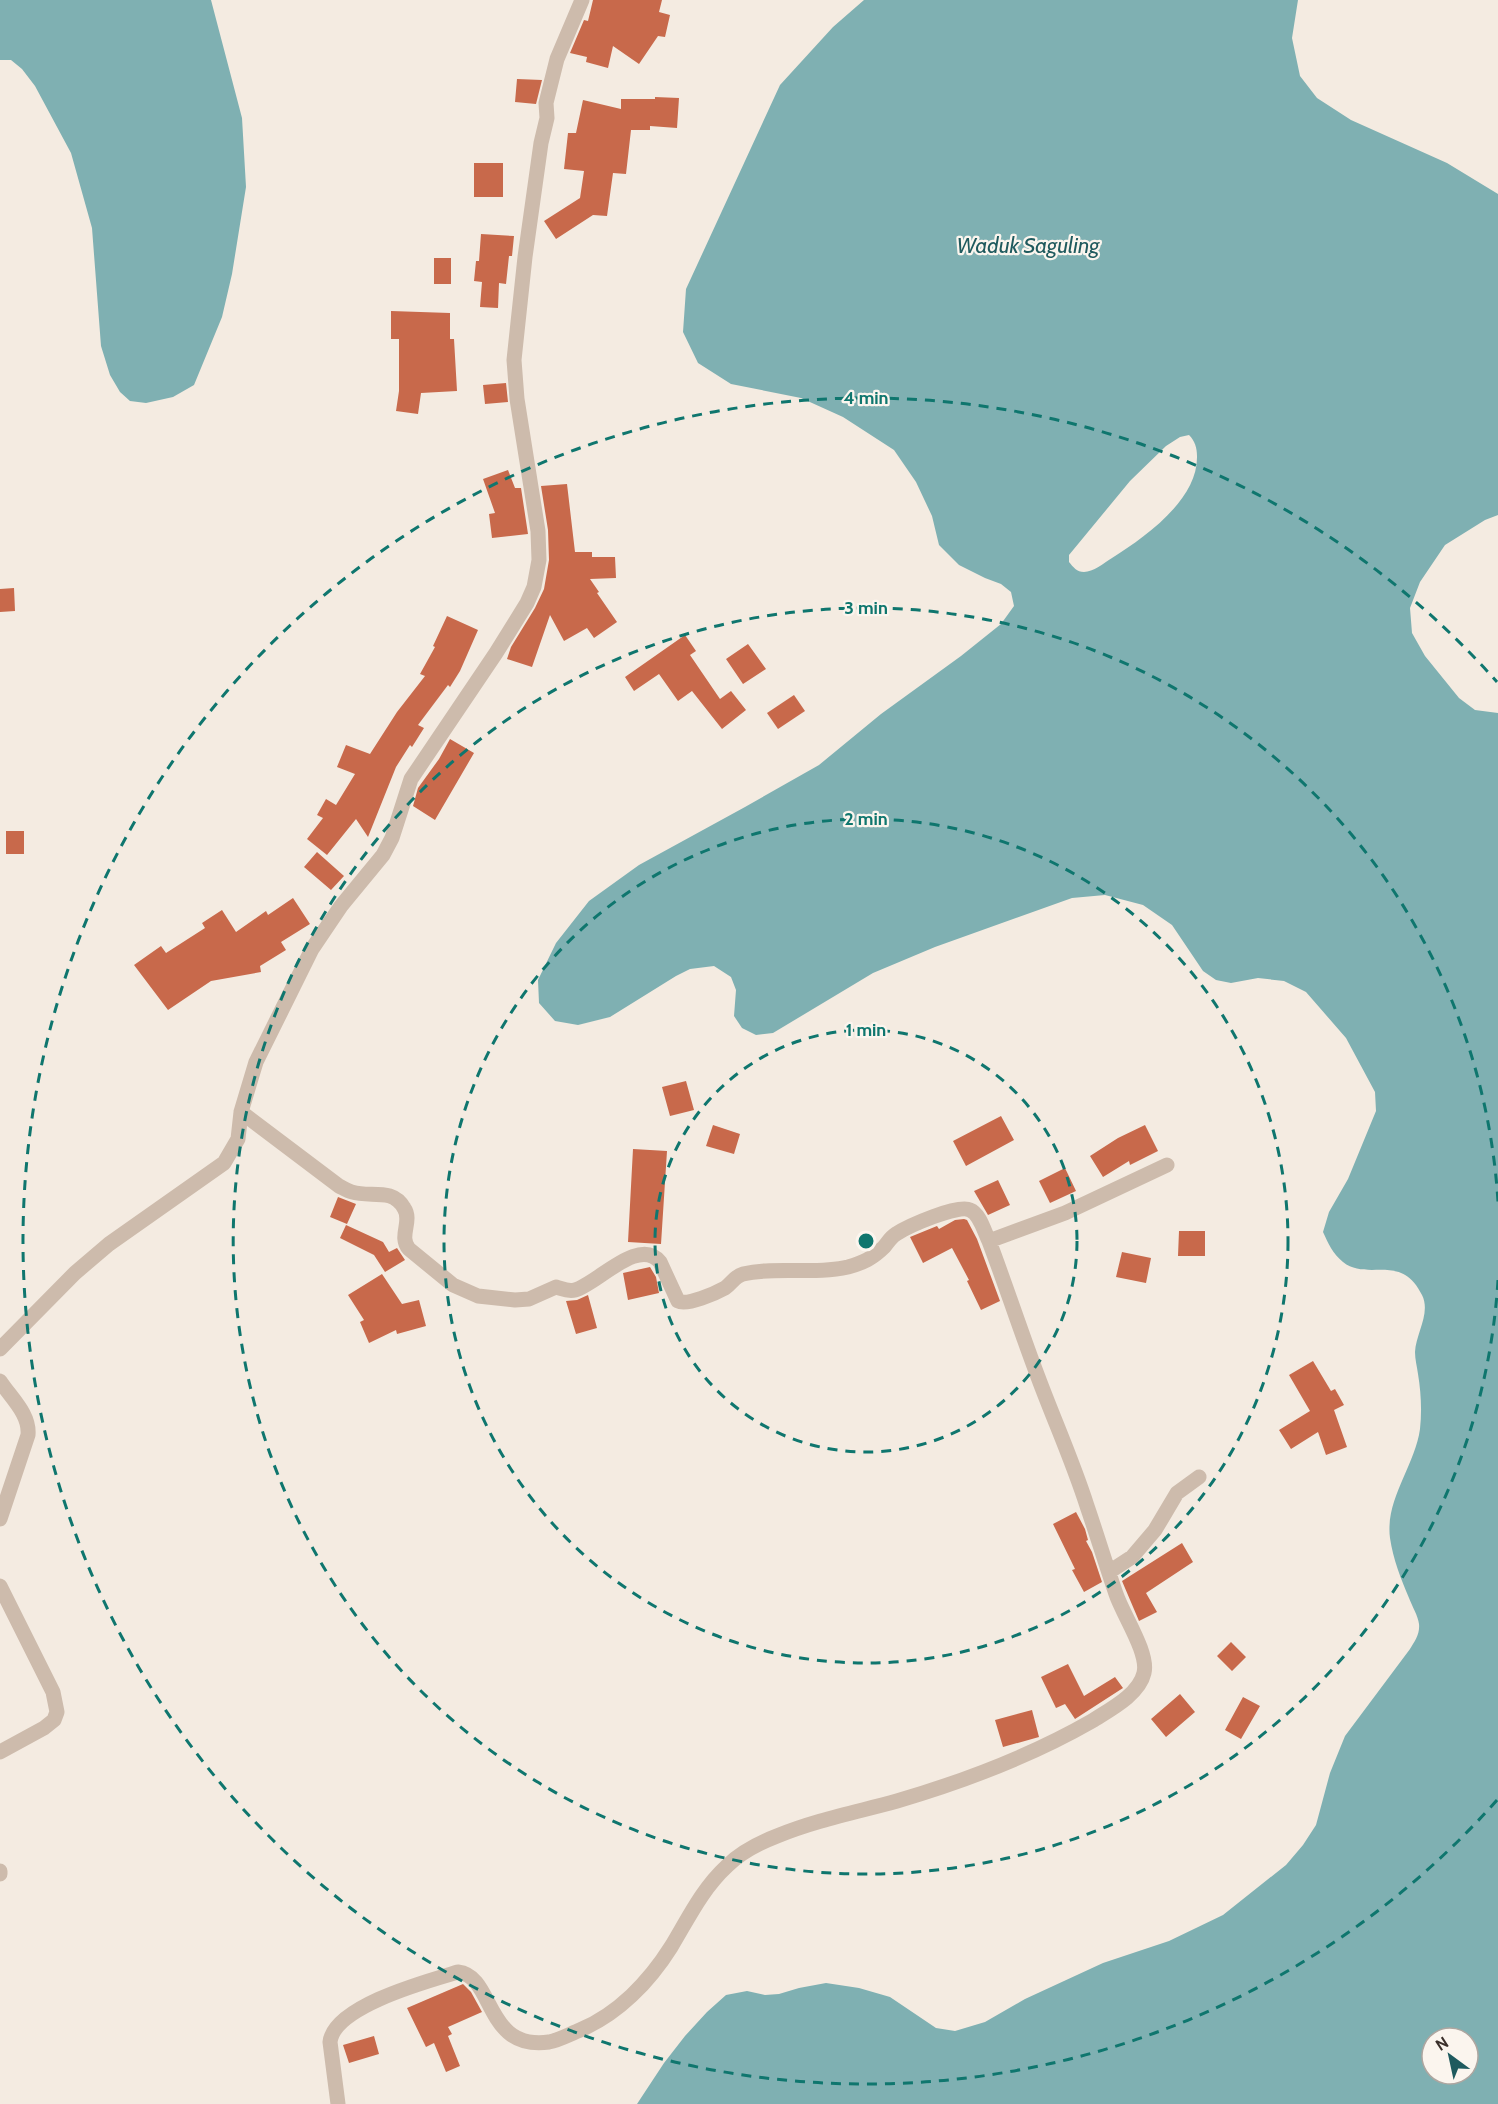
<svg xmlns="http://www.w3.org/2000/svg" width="1498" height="2104" font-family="Cabin,sans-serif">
<rect width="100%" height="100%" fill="#f4ebe1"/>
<path fill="#7fb0b2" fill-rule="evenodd" d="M0 0H211L242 118 246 187 232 274 222 317 194 385 173 397 146 403 130 401 120 392 110 375 101 346 92 228 71 153 35 86 22 69 11 60H0Z
M864 0H1298L1292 38 1300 76 1317 98 1351 120 1447 163 1498 194V515L1485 520 1445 545 1420 582 1410 608 1412 633 1425 656 1459 698 1475 710 1498 713V2104H637L664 2063 685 2036 707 2012 726 1995 747 1991 765 1995 779 1994 799 1988 826 1983 859 1988 890 1997 936 2028 955 2031 985 2022 1025 1999 1103 1963 1169 1941 1223 1915 1286 1865 1303 1845 1316 1825 1330 1773 1345 1736 1410 1649C1415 1641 1420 1634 1419 1624 1418 1616 1412 1606 1409 1598 1401 1579 1393 1559 1390 1538 1385 1499 1415 1466 1420 1429 1422 1411 1421 1392 1418 1374 1417 1367 1415 1359 1415 1352 1416 1333 1431 1313 1422 1295 1401 1252 1368 1282 1343 1262 1333 1254 1328 1243 1323 1232L1329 1212 1348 1179 1376 1111 1375 1092 1346 1038 1306 992 1284 981 1258 978 1231 983 1216 980 1203 971 1172 925 1143 905 1105 895 1072 898 935 947 873 973 773 1033 756 1035 742 1028 734 1016 736 990 731 977 714 966 690 969 676 976 610 1017 578 1025 555 1021 539 1003 538 980 556 943 589 901 639 865 745 807 819 765 881 714 961 656 1001 624 1014 606 1011 592 1001 584 985 578 959 565 939 545 932 516 916 482 894 450 843 417 801 398 731 384 698 363 683 332 686 289 780 85 833 27ZM1189 435C1195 441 1197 448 1197 456 1198 500 1145 537 1112 558 1104 563 1093 572 1084 572 1077 572 1073 567 1069 562V555L1130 481 1166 446 1180 437ZM1432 2038H1468V2074H1432Z"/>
<path fill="#c8694b" d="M593 0H662L659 12 670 15 665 37 658 36 639 64 613 46 608 68 586 62 587 57 570 53 584 20 588 21Z
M517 79 542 80 536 104 515 102Z
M655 97 679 98 677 128 650 126V130H631L626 174 613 173 607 216 593 215 556 239 544 221 580 198 584 171 564 169 568 133H576L583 100 621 109V99H655Z
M474 163H503V197H474Z
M481 234 514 236 512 256H509L506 284 499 283 498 308 480 307 482 282 474 281 476 261H479Z
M434 258H451V284H434Z
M391 311 450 313V339H454L457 391 421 393 418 414 396 411 399 391V339H391Z
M506 383 508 402 485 404 483 385Z
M508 470 515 488H521L528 534 492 538 489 514 495 513 483 479Z
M567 484 575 552H592V557H615L616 578 590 579 599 592 597 593 617 622 594 638 587 628 564 641 550 615 532 667 507 659 511 647 535 608 544 589 549 560 548 530 541 486Z
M14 588 15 611 0 612V589Z
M447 616 478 630 460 671 450 687 448 685 418 725 424 728 412 747 410 745 396 767 368 837 356 819 327 855 307 839 323 818 317 815 326 799 336 805 355 774 337 767 346 745 370 754 397 712 425 676 420 674 435 647 433 646Z
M685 635 696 651 690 655 720 699 731 691 746 710 722 729 692 691 678 701 659 674 634 691 625 677Z
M748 644 766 669 743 684 726 659Z
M794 695 805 711 778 729 767 713Z
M450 739 474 753 435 820 413 806 418 788 439 759Z
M6 831H24V854H6Z
M317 852 344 876 331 890 304 867Z
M293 898 310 924 281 942 286 950 260 966 261 972 211 981 168 1010 134 965 161 946 166 953 205 928 202 923 222 910 236 932 266 911 268 915Z
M686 1081 694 1110 670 1116 662 1087Z
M1001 1116 1014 1140 966 1166 953 1141Z
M713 1125 740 1134 734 1154 706 1146Z
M1145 1125 1158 1151 1130 1165 1129 1161 1103 1177 1090 1156 1118 1138Z
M633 1149 667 1151 661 1244 628 1242Z
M1065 1168 1076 1191 1050 1203 1039 1181Z
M998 1180 1010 1205 988 1215 974 1191Z
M338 1197 356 1204 347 1224 330 1217Z
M964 1219 967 1220 977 1239 1000 1301 981 1310 967 1281 969 1280 952 1248 923 1263 910 1237 937 1226 939 1229 955 1220Z
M346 1225 383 1242 389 1252 397 1248 405 1260 385 1272 374 1255 340 1238Z
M1179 1231H1205V1256H1178Z
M1122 1252 1151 1258 1146 1283 1116 1277Z
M650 1267 656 1277 659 1293 628 1300 623 1273Z
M382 1274 402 1304 419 1300 426 1326 397 1334 396 1330 369 1343 360 1322 364 1320 348 1295Z
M588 1295 597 1328 576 1334 566 1301 577 1300Z
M1313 1361 1331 1391 1335 1389 1344 1405 1334 1410 1347 1447 1326 1455 1318 1432 1291 1449 1279 1430 1310 1411 1289 1375Z
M1076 1512 1085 1529 1088 1540 1086 1541 1092 1552 1102 1582 1084 1592 1072 1570 1075 1569 1053 1524Z
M1182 1543 1193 1562 1146 1593 1157 1612 1139 1621 1122 1581Z
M1231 1642 1246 1657 1232 1671 1217 1656Z
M1068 1664 1084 1696 1115 1677 1123 1688 1075 1719 1065 1704 1056 1708 1041 1677Z
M1180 1694 1195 1712 1166 1737 1151 1719Z
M1243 1697 1260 1706 1241 1739 1225 1730Z
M1032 1710 1039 1737 1003 1747 995 1720Z
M463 1984 471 1992 482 2012 448 2027 452 2034 448 2036 460 2066 446 2072 434 2043 426 2047 407 2008Z
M374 2036 379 2054 349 2063 343 2045Z"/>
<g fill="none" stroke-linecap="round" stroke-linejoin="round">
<path stroke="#cdbbac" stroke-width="15" d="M241 1112 339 1186C343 1188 347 1191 352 1192 370 1198 392 1187 404 1208 413 1221 398 1236 409 1249L453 1285 478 1296 515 1300 529 1299 556 1287C563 1289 568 1292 575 1290 597 1284 639 1236 660 1262L678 1301C687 1306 716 1293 725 1288 732 1283 735 1276 743 1274 778 1266 814 1275 848 1267 863 1263 873 1258 884 1247 888 1242 891 1237 896 1234 908 1226 958 1204 970 1210 980 1214 984 1231 989 1241 1006 1286 1021 1332 1038 1377 1054 1420 1073 1462 1087 1506 1097 1535 1106 1565 1116 1594 1123 1615 1149 1653 1144 1673 1139 1695 1109 1710 1092 1721 1031 1756 965 1781 897 1801 857 1812 816 1820 777 1836 759 1843 741 1852 727 1866 702 1889 688 1919 671 1947 649 1982 618 2014 580 2030 570 2034 559 2040 549 2042 484 2051 495 1976 458 1972 428 1981 334 2006 330 2042L338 2104
M989 1241 1065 1213 1167 1165
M0 1349 75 1273 109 1244 224 1163 238 1139 241 1112 256 1062 312 949 341 906 383 855 392 838 411 779 496 653 527 603 534 587 539 560 538 531 517 399 514 360 525 257 541 143 547 118 546 103 557 59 582 0
M0 1381C11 1398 30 1414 28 1435L0 1519
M1109 1572 1132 1557 1155 1530 1177 1493 1199 1477
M0 1586 53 1692 57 1712 54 1720 44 1728 0 1752
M0 1871V1874"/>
</g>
<g fill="none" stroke="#0f766e" stroke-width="3" stroke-dasharray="10 8">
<circle cx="866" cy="1241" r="211"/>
<circle cx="866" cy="1241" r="422"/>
<path d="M1498 1280A633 633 0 1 1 1498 1202"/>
<path d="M1497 1800A843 843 0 1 1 1497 682"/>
</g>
<g text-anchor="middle" stroke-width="4.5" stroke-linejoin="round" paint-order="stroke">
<g font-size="22" font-style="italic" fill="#1f5a5e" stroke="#fbf5ee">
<text x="1028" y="253">Waduk Saguling</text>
</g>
</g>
<circle cx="866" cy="1241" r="9" fill="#0f766e" stroke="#fbf5ee" stroke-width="3"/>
<g font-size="18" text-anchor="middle" font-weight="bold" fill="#0f766e" stroke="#fbf5ee" stroke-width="4.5" stroke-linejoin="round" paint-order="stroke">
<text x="866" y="404">4 min</text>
<text x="866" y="614">3 min</text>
<text x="866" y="825">2 min</text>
<text x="866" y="1036">1 min</text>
</g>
<g transform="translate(1450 2056) rotate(327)"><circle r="28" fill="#fbf5ee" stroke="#aea6a0" stroke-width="1.5"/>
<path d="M0-4.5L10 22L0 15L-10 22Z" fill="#1f5a5e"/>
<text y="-9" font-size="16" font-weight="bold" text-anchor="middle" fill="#3b302b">N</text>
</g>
</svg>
